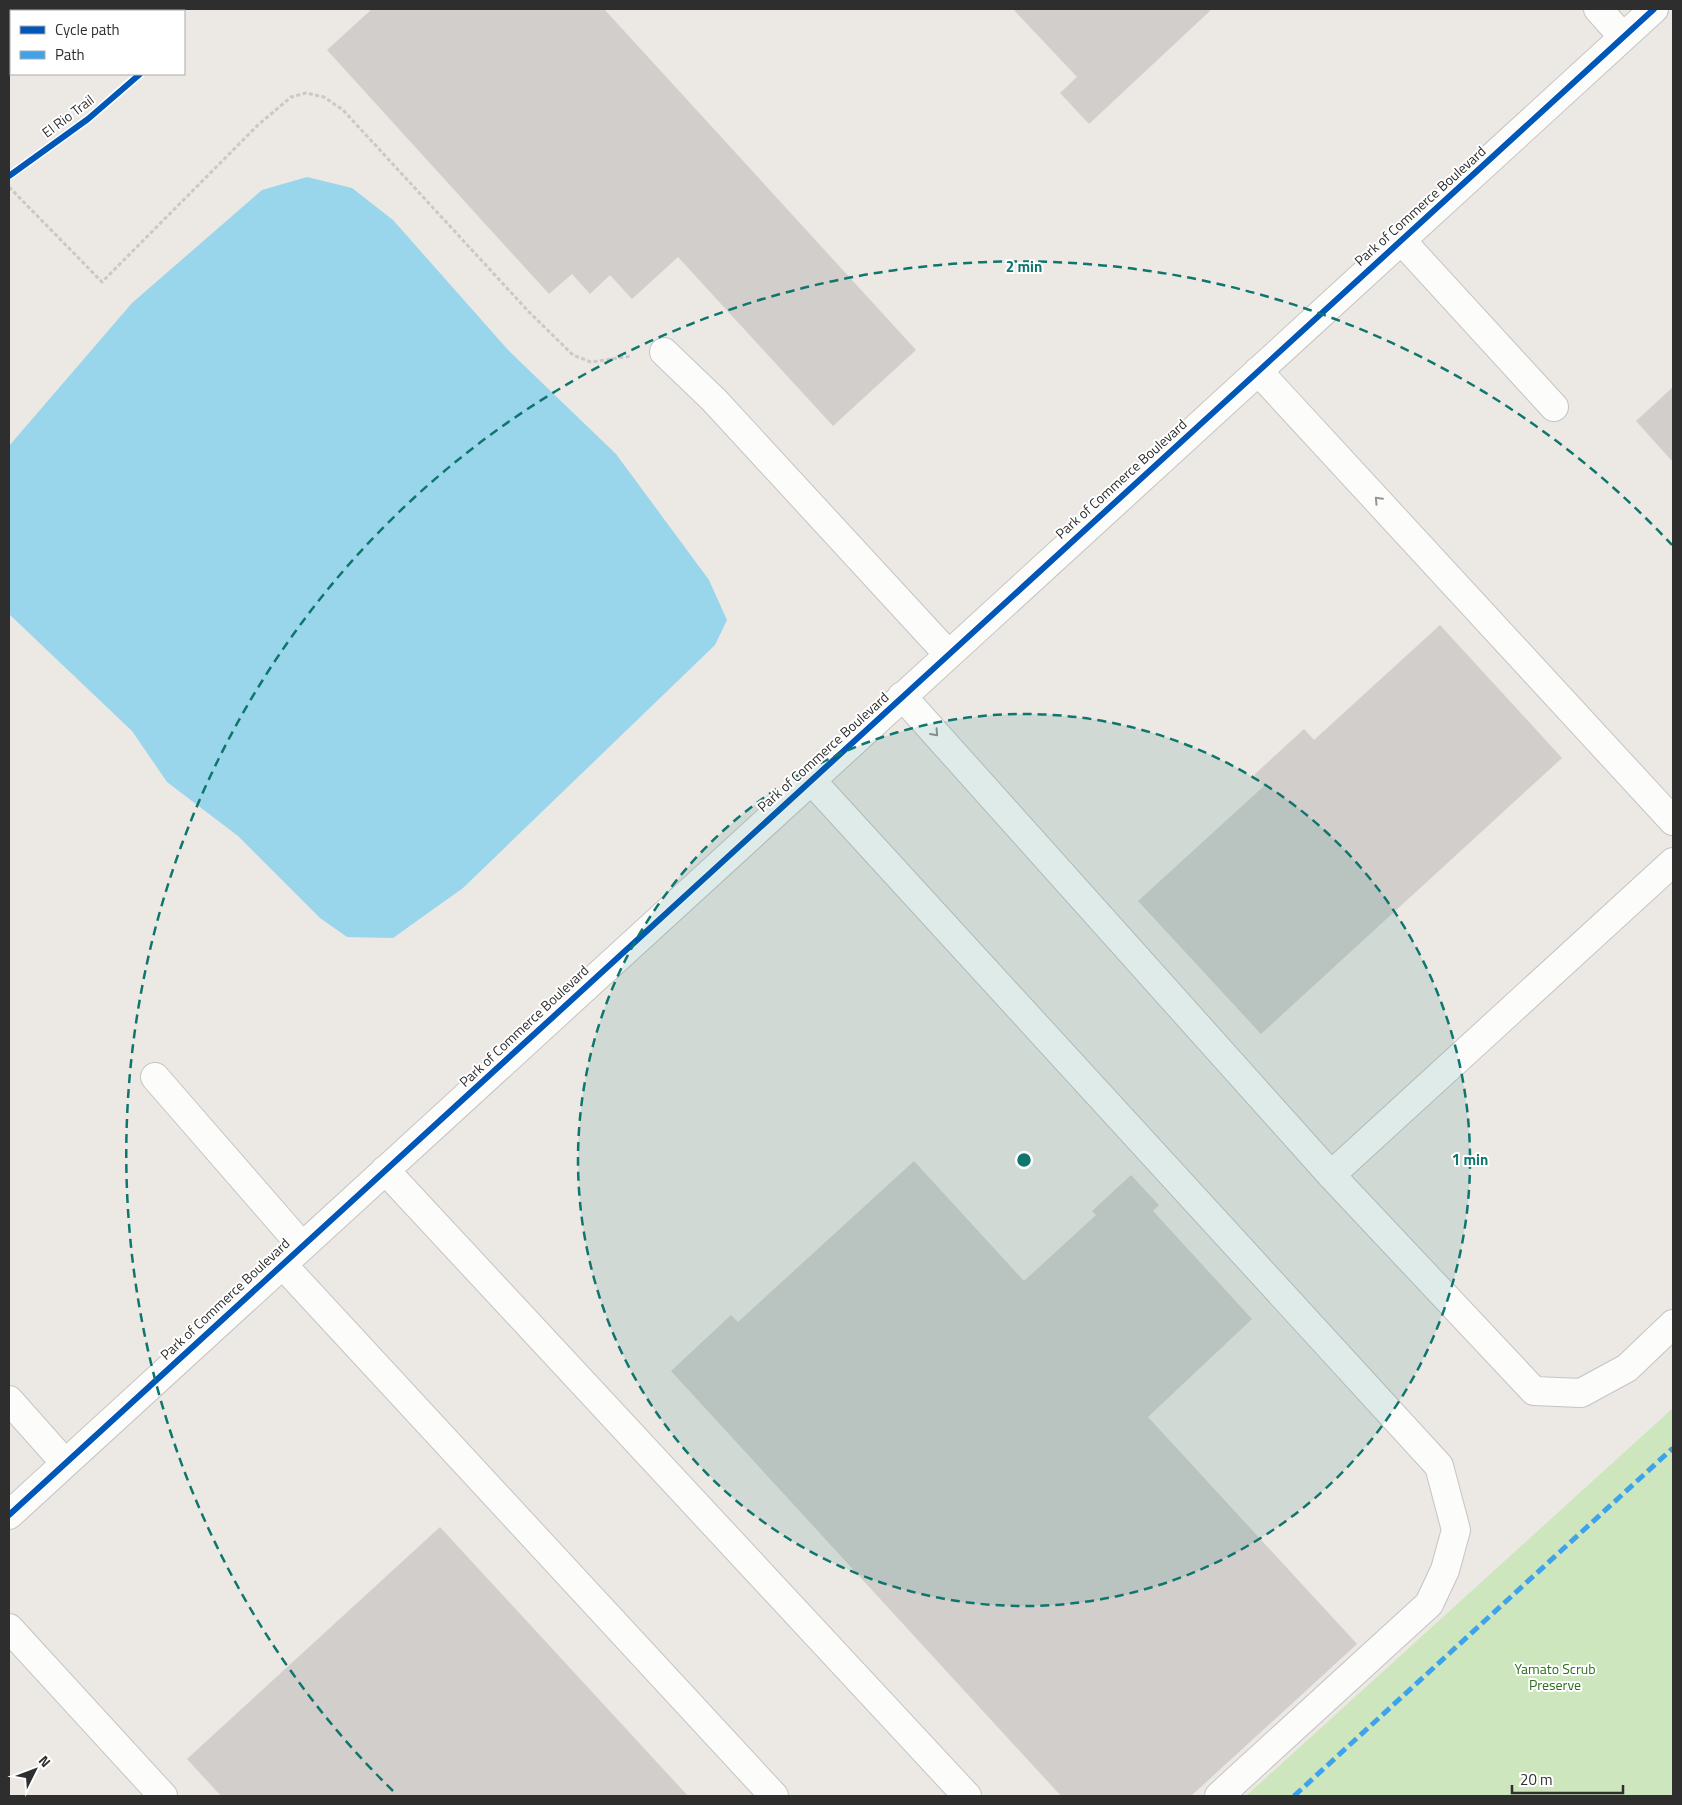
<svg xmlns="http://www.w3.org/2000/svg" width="1682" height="1805" font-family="'Titillium Web',sans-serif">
<rect width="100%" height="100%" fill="#ece8e4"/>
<path fill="#cee6be" d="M1673 1408V1796H1246Z"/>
<path fill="#99d6ec" d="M307 177 352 188 393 220 509 351 616 454 709 580 727 620 715 645 463 888 393 938 347 937 320 918 238 836 167 782 132 731 9 614V446L132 303 262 190Z"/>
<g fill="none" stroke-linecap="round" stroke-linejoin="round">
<path stroke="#99d6ec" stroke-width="39" d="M30 11 32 9"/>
</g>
<path fill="#d1cecb" d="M372 9H604L916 350 833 426 678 257 632 299 610 275 590 294 572 274 549 294 327 50Z
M1013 9H1212L1089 124 1060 93 1077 77Z
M1673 387V462L1636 421Z
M1440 625 1562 758 1261 1034 1138 901 1264 786 1254 775 1304 729 1314 740Z
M914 1161 1024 1281 1096 1215 1092 1211 1131 1175 1159 1205 1153 1211 1252 1319 1148 1417 1357 1644 1191 1796H1061L671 1371 731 1315 738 1322Z
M440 1527 688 1796H221L187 1759Z"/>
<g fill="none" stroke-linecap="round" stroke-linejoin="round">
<g stroke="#c5c4c5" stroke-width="30">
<path id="minor" d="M1598 9 1623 37
M1401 240 1554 407
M664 352 714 400 948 654
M1258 371 1673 821
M902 696 1331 1175 1534 1391 1581 1393 1627 1368 1673 1324
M811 780 1439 1466 1456 1530 1445 1570 1429 1604 1219 1796
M155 1077 302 1246
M385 1170 967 1796
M1331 1175 1673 862
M282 1264 774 1796
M9 1400 65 1463
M9 1515 1654 9
M9 1628 163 1796"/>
</g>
<path stroke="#c9c9c8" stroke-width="3" stroke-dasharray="4 2.5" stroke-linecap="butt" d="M9 187 102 282 258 125 291 97 306 93 324 97 343 110 529 312 573 355 591 362 632 356"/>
<use href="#minor" stroke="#fcfcfb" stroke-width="28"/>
<path stroke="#3ea3eb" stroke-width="5" stroke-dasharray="10 5" stroke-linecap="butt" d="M1294 1796 1673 1448"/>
<g stroke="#fff" stroke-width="9">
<path id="cycleway" d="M9 176 88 119 140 74
M9 1515 1654 9"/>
</g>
<use href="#cycleway" stroke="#0057b8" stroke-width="6"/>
</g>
<defs><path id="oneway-chevron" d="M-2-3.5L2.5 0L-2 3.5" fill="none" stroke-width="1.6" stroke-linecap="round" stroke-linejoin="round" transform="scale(1.25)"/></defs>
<g stroke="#959594">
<use href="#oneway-chevron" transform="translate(1378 500) rotate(-133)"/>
<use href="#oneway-chevron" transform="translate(935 733) rotate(48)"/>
</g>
<circle cx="1024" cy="1160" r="446" fill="#0f766e" fill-opacity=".12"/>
<g fill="none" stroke="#0f766e" stroke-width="2.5" stroke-dasharray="9 6">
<circle cx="1024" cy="1160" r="446"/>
<path d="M393 1791A893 893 0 1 1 1672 545"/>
</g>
<g text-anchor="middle" stroke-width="4" stroke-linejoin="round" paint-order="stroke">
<g font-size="14" fill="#2e2e2e" stroke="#fff">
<text transform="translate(68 116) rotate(-37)" y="5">El Rio Trail</text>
<text transform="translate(1420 206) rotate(-42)" y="5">Park of Commerce Boulevard</text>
<text transform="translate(1121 479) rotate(-42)" y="5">Park of Commerce Boulevard</text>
<text transform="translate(823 752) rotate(-42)" y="5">Park of Commerce Boulevard</text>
<text transform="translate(524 1026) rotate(-43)" y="5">Park of Commerce Boulevard</text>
<text transform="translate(225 1299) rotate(-43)" y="5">Park of Commerce Boulevard</text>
</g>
<g font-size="14" fill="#2c6e1b" stroke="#fff">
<text x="1555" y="1674">Yamato Scrub<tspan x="1555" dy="16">Preserve</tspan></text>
</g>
</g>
<circle cx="1024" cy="1160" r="8" fill="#0f766e" stroke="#fff" stroke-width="2.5"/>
<g font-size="15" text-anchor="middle" font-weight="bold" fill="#0f766e" stroke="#fff" stroke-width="4" stroke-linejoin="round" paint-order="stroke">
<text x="1024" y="272">2 min</text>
<text x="1470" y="1165">1 min</text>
</g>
<rect width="1682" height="1805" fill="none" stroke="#2e2e2e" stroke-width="20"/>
<rect x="10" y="10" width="175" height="65" fill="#ffffff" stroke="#ababab"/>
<rect x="20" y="26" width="25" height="8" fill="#0057b8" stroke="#ababab"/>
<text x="55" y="35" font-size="15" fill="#2e2e2e">Cycle path</text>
<rect x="20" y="51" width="25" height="8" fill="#3ea3eb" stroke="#ababab"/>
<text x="55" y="60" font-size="15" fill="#2e2e2e">Path</text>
<g transform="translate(35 1770) rotate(48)" stroke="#ffffff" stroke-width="4" paint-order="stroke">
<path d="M0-4L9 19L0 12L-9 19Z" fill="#2e2e2e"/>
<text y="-8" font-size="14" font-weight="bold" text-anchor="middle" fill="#2e2e2e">N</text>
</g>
<path d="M1512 1785v8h111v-8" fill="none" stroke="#2e2e2e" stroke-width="2.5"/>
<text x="1520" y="1785" font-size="15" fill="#2e2e2e" stroke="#ffffff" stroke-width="4" paint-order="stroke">20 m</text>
</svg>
